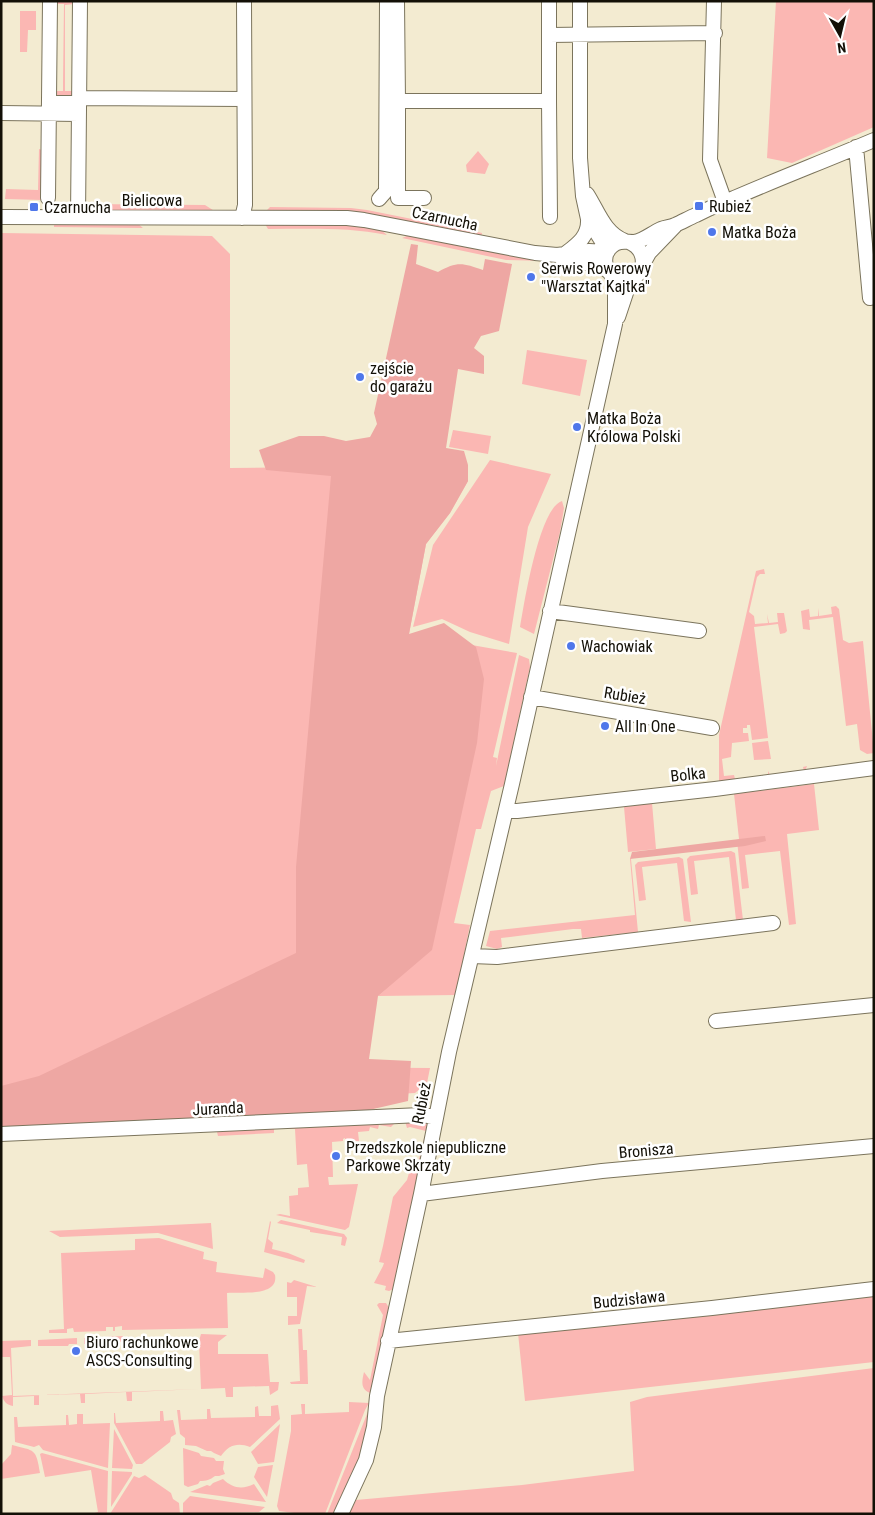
<svg xmlns="http://www.w3.org/2000/svg" width="875" height="1515" font-family="'Roboto Condensed',sans-serif">
<rect width="100%" height="100%" fill="#f3ebd1"/>
<path fill="#fbb7b3" d="M55 1H74V4L65 5V91H74L70 97H59L54 91H63V82L64 4H55Z
M776 1H874V127L792 163 767 158Z
M20 11H36V30H28L27 52H20Z
M39 149 42 150V200L5 199 6 189 38 190Z
M478 151 489 164 485 174 467 172 466 165Z
M85 204 205 205 216 212 92 211Z
M270 207 351 208 367 210 482 233 481 238 265 212Z
M54 223H137L143 228 54 227Z
M265 224 357 226 380 229 387 235C348 227 308 229 268 229Z
M1 233 212 236 230 254V468L468 465V481L450 513 426 544 409 634 517 653 493 757 497 758 496 766 519 655 529 659 530 667 504 786 491 791 481 829H476L454 923 470 925 456 995 378 996 391 985 292 1067 430 1068 427 1083 415 1093 1 1114Z
M409 235 513 256 546 261 506 260 402 238Z
M527 350 587 360 580 396 522 384Z
M453 430 491 436 488 454 449 447Z
M490 460 551 474 528 527 509 644 470 632 442 619 413 627 433 545Z
M562 501 564 508 560 532 534 634 520 627C524 604 539 508 562 501Z
M764 569 765 574H760L757 577 749 612 754 616 755 624 768 623 767 614 769 623 778 622 777 613H784L787 631 785 633 780 634 778 624 754 627 768 738 752 740 750 725H747V728H743V733H748L749 741 732 743 731 757 722 759 724 776 734 775 735 779 768 775V771L770 775 804 771 803 767 807 766 805 771 719 783V735L756 571Z
M836 606 839 609 843 640 849 643 863 641 874 753 867 754 860 750 857 724 846 726 833 617 809 620 810 630 803 629 801 611 809 609 810 617 818 616V608L819 616 832 614 831 607Z
M768 741 771 759 754 760 752 743Z
M814 784 819 830 787 834 796 924 789 925 780 851 745 855 749 888 742 889 737 840 739 839 734 794Z
M652 803 656 849 628 852 624 807Z
M731 851 735 853 743 920H736L729 857 694 861 698 894 691 895 687 859 690 856Z
M679 857 683 859 691 922 684 921 677 863 642 867 646 900 639 901 635 865 638 862Z
M630 859H631L638 932 582 938 581 929H573L501 938 502 947 497 949 486 946 490 931 635 915Z
M426 1120 432 1125 396 1288 389 1291 385 1290 386 1286 374 1283 383 1266 384 1263 379 1262 383 1246 393 1197 407 1180 411 1166 417 1167 426 1131 410 1127 407 1128 405 1121Z
M393 1121 395 1123 391 1127 379 1125 378 1129 370 1127 369 1131 358 1132 359 1141H345V1138L343 1139V1141L332 1142 333 1177H328L329 1185 358 1184 349 1227 345 1230 276 1215 280 1214 290 1216 289 1196 298 1195V1188L309 1187 307 1164 297 1165 295 1129H285V1126Z
M274 1126V1133L218 1136 217 1132H224V1129Z
M281 1220 344 1234 347 1238 345 1246 341 1245 342 1237 310 1232V1230L277 1223Z
M270 1221 271 1222 268 1239 273 1243 272 1249 288 1253 305 1260 304 1263 264 1252Z
M211 1223 213 1249 158 1233 60 1237 49 1231Z
M159 1238 204 1252 203 1259 217 1262 216 1272 263 1278 265 1268 273 1272 275 1275C279 1297 241 1292 227 1293L228 1328 122 1330V1326L115 1327V1331H113V1327H106V1331L74 1332 73 1328 67 1329V1333H49V1330L64 1329 61 1253 135 1250V1239Z
M294 1280 317 1287 307 1286 300 1324 288 1325V1316H297V1297H287V1282L291 1283Z
M874 1294V1362L525 1401 518 1333Z
M379 1303H386L391 1311 375 1391 370 1393C360 1389 362 1381 364 1372L370 1380 383 1315 377 1305Z
M298 1329H302L303 1350H307L308 1384H291L290 1382 300 1381Z
M201 1334 227 1335 218 1342V1354H268L270 1382H279L278 1390 270 1395 269 1386 233 1387V1397H226L225 1388 201 1389 199 1341Z
M123 1336V1342H115V1344H84V1338Z
M77 1338V1344H69L68 1346H38V1340Z
M31 1340V1346L11 1348 13 1396 199 1389 132 1392V1401H127L126 1392 85 1394V1403H81L80 1394 39 1395V1405H34V1396L13 1397V1406C7 1405 4 1402 2 1396L12 1395 10 1357H1V1341Z
M874 1368V1514H349L356 1500 522 1485 634 1471 630 1402 647 1397Z
M349 1402 369 1403 365 1410 325 1514H302L279 1511 277 1506 291 1431V1415L302 1414 301 1404H305V1414L349 1412Z
M371 1404 361 1458 336 1514H327Z
M278 1405 280 1419 250 1447C238 1442 228 1445 221 1456L214 1453 211 1451H207L196 1446 185 1445V1438L180 1434 177 1410H180L181 1420 207 1419V1409H210L211 1418 255 1417V1407L258 1406 259 1416H271V1406Z
M160 1411H163L164 1421 173 1420 176 1434 171 1437 170 1442 142 1464H136L114 1423V1413H115L116 1423 160 1421Z
M77 1414H83V1424L110 1423 108 1468 43 1450 39 1445 34 1447 15 1442 14 1417H17L18 1427 66 1425V1415H68L69 1425 77 1424Z
M280 1424 274 1462 258 1464 251 1452Z
M114 1429 133 1465 132 1469 112 1468Z
M12 1445C35 1451 36 1448 40 1473L1 1479V1465L11 1454Z
M183 1448 199 1453 201 1456 214 1458 216 1461H224L223 1469 225 1474 219 1476H215C210 1480 206 1481 200 1481L198 1484 188 1487 184 1485Z
M42 1453 108 1471 107 1514H91L98 1512 91 1470 45 1477 40 1454Z
M273 1465 267 1497 254 1477 258 1467Z
M112 1471 132 1472V1474L111 1507Z
M145 1475 171 1493 173 1499 179 1503 180 1514H110L134 1476 139 1478Z
M223 1479C232 1488 242 1490 254 1484L266 1502 190 1492 207 1485 210 1486 213 1483Z
M190 1496 265 1507 259 1512 183 1514V1503Z"/>
<path fill="#eea7a3" d="M411 244 418 245 416 264 438 272C457 261 463 263 483 270L485 259 512 264 499 331 481 336 474 348 484 356V374L458 369 446 448 464 451 468 465V481L450 513 426 544 409 634 444 623 476 647 484 679 477 743 432 950 378 996 369 1059 411 1061 408 1101 369 1110 1 1130V1086L39 1076 296 953V867L331 476 266 470 259 450 299 436H324L346 441 370 437 377 424 374 413Z
M765 836 766 841 745 846 630 859 632 852Z"/>
<g fill="none" stroke-linecap="round" stroke-linejoin="round">
<g stroke="#7b745c" stroke-width="16">
<path id="minor" d="M397 1 398 101H549V35
M549 1V35L715 33
M580 1V158L583 196 588 219 608 251
M714 1 710 160 725 202
M79 98 244 99
M398 101V198H424
M549 101 550 217
M49 103H79
M1 113 79 114
M856 147 870 298
M587 194C598 211 604 233 625 241
M48 198 50 1
M379 199 386 191 387 1
M1 217 347 218 364 220 535 253 557 255 589 251 607 252
M78 217 80 1
M242 218 245 205 244 1
M629 242C653 252 643 286 619 279 605 275 600 256 612 246 619 240 625 242 634 242 643 241 652 233 661 229 666 227 671 227 675 225 682 222 689 218 696 215 708 209 721 203 734 198 780 178 827 160 874 140
M566 253C578 244 589 236 588 219
M560 257 565 259 602 266 608 271
M644 262 649 253 676 225
M618 317 629 284 632 278
M550 611 699 631
M531 697 712 728
M506 810 517 811 715 789 874 768
M472 956 497 957 773 923
M716 1021 874 1005
M1 1134 421 1115 436 1117
M421 1194 602 1171 874 1146
M388 1341 712 1308 874 1289
M341 1514 366 1460 374 1427 377 1396 421 1194 449 1052 512 784 615 324V284L611 274"/>
</g>
<use href="#minor" stroke="#fff" stroke-width="14"/>
</g>
<g fill="#4f77ea" stroke="#fff" stroke-width="2">
<rect x="694" y="201" width="10" height="10" rx="2.5"/>
<rect x="29" y="202" width="10" height="10" rx="2.5"/>
<circle cx="712" cy="232" r="5"/>
<circle cx="531" cy="277" r="5"/>
<circle cx="360" cy="377" r="5"/>
<circle cx="577" cy="427" r="5"/>
<circle cx="571" cy="646" r="5"/>
<circle cx="605" cy="726" r="5"/>
<circle cx="336" cy="1156" r="5"/>
<circle cx="76" cy="1351" r="5"/>
</g>
<g text-anchor="middle" stroke-width="5" stroke-linejoin="round" paint-order="stroke">
<g font-size="16" fill="#131007" stroke="#fff">
<text x="152" y="206">Bielicowa</text>
<text transform="translate(445 218) rotate(12)" y="6">Czarnucha</text>
<text transform="translate(625 695) rotate(9)" y="6">Rubież</text>
<text transform="translate(688 774) rotate(-6)" y="6">Bolka</text>
<text transform="translate(421 1103) rotate(-79)" y="6">Rubież</text>
<text transform="translate(218 1108) rotate(-3)" y="6">Juranda</text>
<text transform="translate(646 1150) rotate(-5)" y="6">Bronisza</text>
<text transform="translate(629 1299) rotate(-6)" y="6">Budzisława</text>
</g>
<g font-size="16" fill="#131007" stroke="#fff" text-anchor="start">
<text x="709" y="212">Rubież</text>
<text x="44" y="213">Czarnucha</text>
<text x="722" y="238">Matka Boża</text>
<text x="541" y="274">Serwis Rowerowy<tspan x="541" dy="18">"Warsztat Kajtka"</tspan></text>
<text x="370" y="374">zejście<tspan x="370" dy="18">do garażu</tspan></text>
<text x="587" y="424">Matka Boża<tspan x="587" dy="18">Królowa Polski</tspan></text>
<text x="581" y="652">Wachowiak</text>
<text x="615" y="732">All In One</text>
<text x="346" y="1153">Przedszkole niepubliczne<tspan x="346" dy="18">Parkowe Skrzaty</tspan></text>
<text x="86" y="1348">Biuro rachunkowe<tspan x="86" dy="18">ASCS-Consulting</tspan></text>
</g>
</g>
<rect width="875" height="1515" fill="none" stroke="#131007" stroke-width="5"/>
<g transform="translate(840 35) rotate(172)" stroke="#ffffff" stroke-width="4" paint-order="stroke">
<path d="M0-4L9 19L0 12L-9 19Z" fill="#131007"/>
<text y="-8" font-size="14" font-weight="bold" text-anchor="middle" fill="#131007">N</text>
</g>
</svg>
